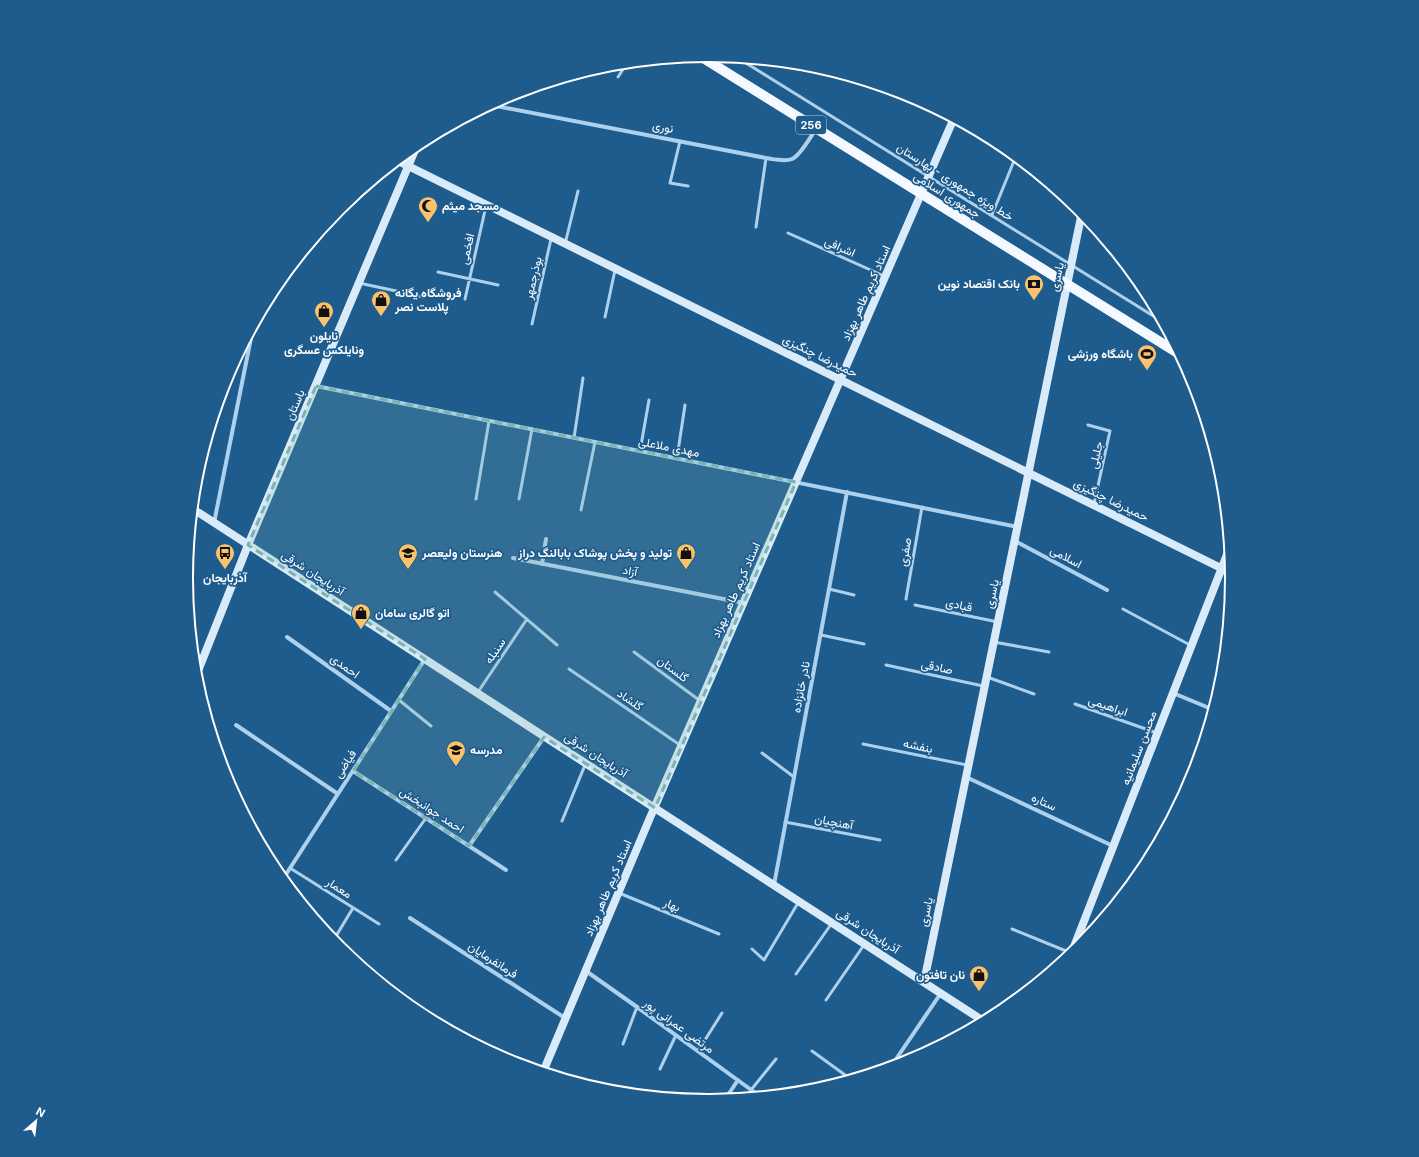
<svg xmlns="http://www.w3.org/2000/svg" width="1419" height="1157" font-family="Inter,Vazirmatn,sans-serif">
<rect width="100%" height="100%" fill="#1e5c8e"/>
<g fill="none" stroke-linecap="round" stroke-linejoin="round">
<path stroke="#add1ed" stroke-width="3" d="M738 58 1163 322
M618 77 627 63
M680 141 670 183 688 186
M992 215 1016 156
M756 227 766 158
M788 233 884 276
M565 244 578 191
M438 272 498 285
M359 283 424 297
M465 299 486 206
M605 317 615 270
M532 324 551 239
M1088 425 1110 431 1094 504
M574 438 583 378
M640 451 649 400
M677 458 685 405
M476 499 489 421
M519 499 532 429
M581 510 595 442
M829 589 854 595
M495 592 557 645
M906 599 922 507
M915 605 998 622
M1123 609 1190 645
M821 635 864 644
M994 642 1049 652
M634 652 699 700
M886 665 983 686
M569 669 680 745
M987 677 1034 694
M478 692 527 619
M399 700 431 726
M1075 704 1157 733
M863 744 967 765
M762 753 794 777
M562 821 585 765
M785 822 880 840
M396 860 426 818
M290 868 379 924
M619 893 719 934
M1012 929 1071 953
M333 941 353 908
M752 949 764 960 798 903
M796 974 832 923
M826 1000 864 945
M623 1044 637 1007
M698 1051 722 1013
M812 1051 852 1080
M660 1069 676 1035
M751 1090 776 1059"/>
<path stroke="#add1ed" stroke-width="4" d="M491 105 766 158C773 159 785 162 792 159 801 155 810 137 816 129
M316 386 1018 527
M214 523 253 328
M1015 541 1107 590
M513 558 744 603
M542 564 546 539
M287 637 391 711
M1173 693 1214 710
M236 725 338 794
M353 771 469 846 544 737
M966 777 1113 846
M1187 777 1193 779
M1166 827 1167 828
M469 846 506 870
M276 871 284 877
M283 879 425 659
M774 885 847 492
M410 918 565 1018
M586 971 637 1007 761 1097
M890 1068 941 993
M724 1101 738 1080"/>
<path stroke="#d9ebf9" stroke-width="8" d="M398 161 1233 574
M193 509 985 1022
M196 676 248 545 418 143
M1070 957 1230 547
M924 982 1082 212
M543 1072 649 820 954 118"/>
<path stroke="#f3f9ff" stroke-width="10" d="M700 56 1181 355"/>
</g>
<path fill="#7bb4af" fill-opacity="0.2" stroke="#7bb4af" stroke-width="3" stroke-dasharray="8 5" stroke-linejoin="round" d="M316 386 796 482 655 808 544 737 469 846 353 771 425 659 248 545Z"/>
<defs>
<g id="mosque-pin" transform="scale(1)"><path d="M0 17L-7.5 6A9.5 9.5 0 1 1 7.5 6Z" fill="#fbc26c" stroke="#1e5c8e"/><path d="M3.5-4.9A6 6 0 1 0 3.5 4.9A5 5 0 1 1 3.5-4.9Z" fill="#111"/></g>
<g id="bank-pin" transform="scale(1)"><path d="M0 17L-7.5 6A9.5 9.5 0 1 1 7.5 6Z" fill="#fbc26c" stroke="#1e5c8e"/><path d="M-6-4H6V4H-6ZM0-2.3a2.3 2.3 0 1 0 0 4.6a2.3 2.3 0 1 0 0-4.6Z" fill="#111"/></g>
<g id="shop-pin" transform="scale(1)"><path d="M0 17L-7.5 6A9.5 9.5 0 1 1 7.5 6Z" fill="#fbc26c" stroke="#1e5c8e"/><path d="M-5-2.5h2.3a2.7 3.5 0 0 1 5.4 0H5L5.5 6h-11ZM-1.5-2.5h3a1.5 2.3 0 0 0-3 0Z" fill="#111"/></g>
<g id="stadium-pin" transform="scale(1)"><path d="M0 17L-7.5 6A9.5 9.5 0 1 1 7.5 6Z" fill="#fbc26c" stroke="#1e5c8e"/><path d="M0-5a6.5 5 0 1 0 0 10a6.5 5 0 1 0 0-10ZM-3.5-1.8h7v3.6h-7Z" fill="#111"/></g>
<g id="bus-pin" transform="scale(1)"><path d="M0 17L-7.5 6A9.5 9.5 0 1 1 7.5 6Z" fill="#fbc26c" stroke="#1e5c8e"/><path d="M-5-6H5V4H4V6H2V4H-2V6H-4V4H-5ZM-3.5-4V0h7V-4ZM-3.5 1.2v1.5H-2V1.2ZM2 1.2v1.5H3.5V1.2Z" fill="#111"/></g>
<g id="school-pin" transform="scale(1)"><path d="M0 17L-7.5 6A9.5 9.5 0 1 1 7.5 6Z" fill="#fbc26c" stroke="#1e5c8e"/><path d="M0-5L7-2L0 1L-7-2ZM-4 1L0 2.5L4 1V4Q0 6-4 4Z" fill="#111"/></g>
</defs>
<g fill-rule="evenodd">
<use href="#mosque-pin" x="428" y="206"/>
<use href="#bank-pin" x="1034" y="284"/>
<use href="#shop-pin" x="381" y="300"/>
<use href="#shop-pin" x="324" y="311"/>
<use href="#stadium-pin" x="1147" y="354"/>
<use href="#bus-pin" x="225" y="553"/>
<use href="#school-pin" x="408" y="553"/>
<use href="#shop-pin" x="686" y="553"/>
<use href="#shop-pin" x="361" y="613"/>
<use href="#school-pin" x="456" y="750"/>
<use href="#shop-pin" x="979" y="975"/>
</g>
<g text-anchor="middle" stroke-width="3.5" stroke-linejoin="round" paint-order="stroke">
<rect fill="#1e5c8e" stroke="#bccedd" stroke-width="1" x="796" y="116" width="30" height="18" rx="3"/>
<g font-size="11" font-weight="bold" fill="#fff">
<text x="811" y="129">256</text>
</g>
<g font-size="12" fill="#fff" stroke="#1e5c8e">
<text transform="translate(663 127) rotate(11)" y="4">نوری</text>
<text transform="translate(955 182) rotate(32)" y="4">خط ویژه جمهوری - بهارستان</text>
<text transform="translate(947 195) rotate(32)" y="4">جمهوری اسلامی</text>
<text transform="translate(840 247) rotate(24)" y="4">اشرافی</text>
<text transform="translate(467 249) rotate(-77)" y="4">افخمی</text>
<text transform="translate(1057 277) rotate(-78)" y="4">یاسری</text>
<text transform="translate(533 278) rotate(-77)" y="4">بوذرجمهر</text>
<text transform="translate(866 293) rotate(-66)" y="4">استاد کریم طاهر بهزاد</text>
<text transform="translate(820 356) rotate(26)" y="4">حمیدرضا چنگیزی</text>
<text transform="translate(295 405) rotate(-67)" y="4">باستان</text>
<text transform="translate(669 447) rotate(11)" y="4">مهدی ملاعلی</text>
<text transform="translate(1096 455) rotate(-77)" y="4">جلیلی</text>
<text transform="translate(1111 500) rotate(26)" y="4">حمیدرضا چنگیزی</text>
<text transform="translate(905 552) rotate(-80)" y="4">صفری</text>
<text transform="translate(1066 557) rotate(28)" y="4">اسلامی</text>
<text transform="translate(630 571) rotate(11)" y="4">آزاد</text>
<text transform="translate(313 573) rotate(33)" y="4">آذربایجان شرقی</text>
<text transform="translate(736 590) rotate(-66)" y="4">استاد کریم طاهر بهزاد</text>
<text transform="translate(992 594) rotate(-78)" y="4">یاسری</text>
<text transform="translate(959 605) rotate(12)" y="4">قبادی</text>
<text transform="translate(495 651) rotate(-56)" y="4">سنبله</text>
<text transform="translate(345 666) rotate(36)" y="4">احمدی</text>
<text transform="translate(937 667) rotate(12)" y="4">صادقی</text>
<text transform="translate(673 669) rotate(37)" y="4">گلستان</text>
<text transform="translate(801 687) rotate(-79)" y="4">نادر خانزاده</text>
<text transform="translate(630 700) rotate(35)" y="4">گلشاد</text>
<text transform="translate(1108 706) rotate(19)" y="4">ابراهیمی</text>
<text transform="translate(918 746) rotate(12)" y="4">بنفشه</text>
<text transform="translate(1139 748) rotate(-69)" y="4">محسن سلیمانیه</text>
<text transform="translate(596 755) rotate(33)" y="4">آذربایجان شرقی</text>
<text transform="translate(345 764) rotate(-57)" y="4">فیاضی</text>
<text transform="translate(1044 802) rotate(25)" y="4">ستاره</text>
<text transform="translate(432 810) rotate(33)" y="4">احمد جوانبخش</text>
<text transform="translate(834 822) rotate(11)" y="4">آهنچیان</text>
<text transform="translate(339 888) rotate(33)" y="4">معمار</text>
<text transform="translate(608 888) rotate(-67)" y="4">استاد کریم طاهر بهزاد</text>
<text transform="translate(672 905) rotate(22)" y="4">بهار</text>
<text transform="translate(926 912) rotate(-78)" y="4">یاسری</text>
<text transform="translate(868 931) rotate(33)" y="4">آذربایجان شرقی</text>
<text transform="translate(493 960) rotate(33)" y="4">فرمانفرمایان</text>
<text transform="translate(679 1026) rotate(36)" y="4">مرتضی عمرانی پور</text>
</g>
<g font-size="12" font-weight="bold" fill="#fff" stroke="#1e5c8e" text-anchor="start">
<text x="442" y="210">مسجد میثم</text>
<text x="1020" y="288" text-anchor="end">بانک اقتصاد نوین</text>
<text x="395" y="297">فروشگاه یگانه<tspan x="395" dy="14">پلاست نصر</tspan></text>
<text x="324" y="340" text-anchor="middle">نایلون<tspan x="324" dy="14">ونایلکس عسگری</tspan></text>
<text x="1133" y="358" text-anchor="end">باشگاه ورزشی</text>
<text x="422" y="557">هنرستان ولیعصر</text>
<text x="672" y="557" text-anchor="end">تولید و پخش پوشاک بابالنگ دراز</text>
<text x="225" y="582" text-anchor="middle">آذربایجان</text>
<text x="375" y="617">اتو گالری سامان</text>
<text x="470" y="754">مدرسه</text>
<text x="965" y="979" text-anchor="end">نان تافتون</text>
</g>
</g>
<path d="M0 0H1419V1157H0ZM193 578a516 516 0 1 1 1032 0a516 516 0 1 1-1032 0Z" fill="#1e5c8e" fill-rule="evenodd"/>
<path fill="none" stroke="#fff" stroke-width="2" d="M193 578a516 516 0 1 1 1032 0a516 516 0 1 1-1032 0Z"/>
<g transform="translate(36 1121) rotate(28)" stroke="#1e5c8e" stroke-width="3" paint-order="stroke">
<path d="M0-3L7 15L0 10L-7 15Z" fill="#ffffff"/>
<text y="-6" font-size="11" font-weight="bold" text-anchor="middle" fill="#ffffff">N</text>
</g>
</svg>
